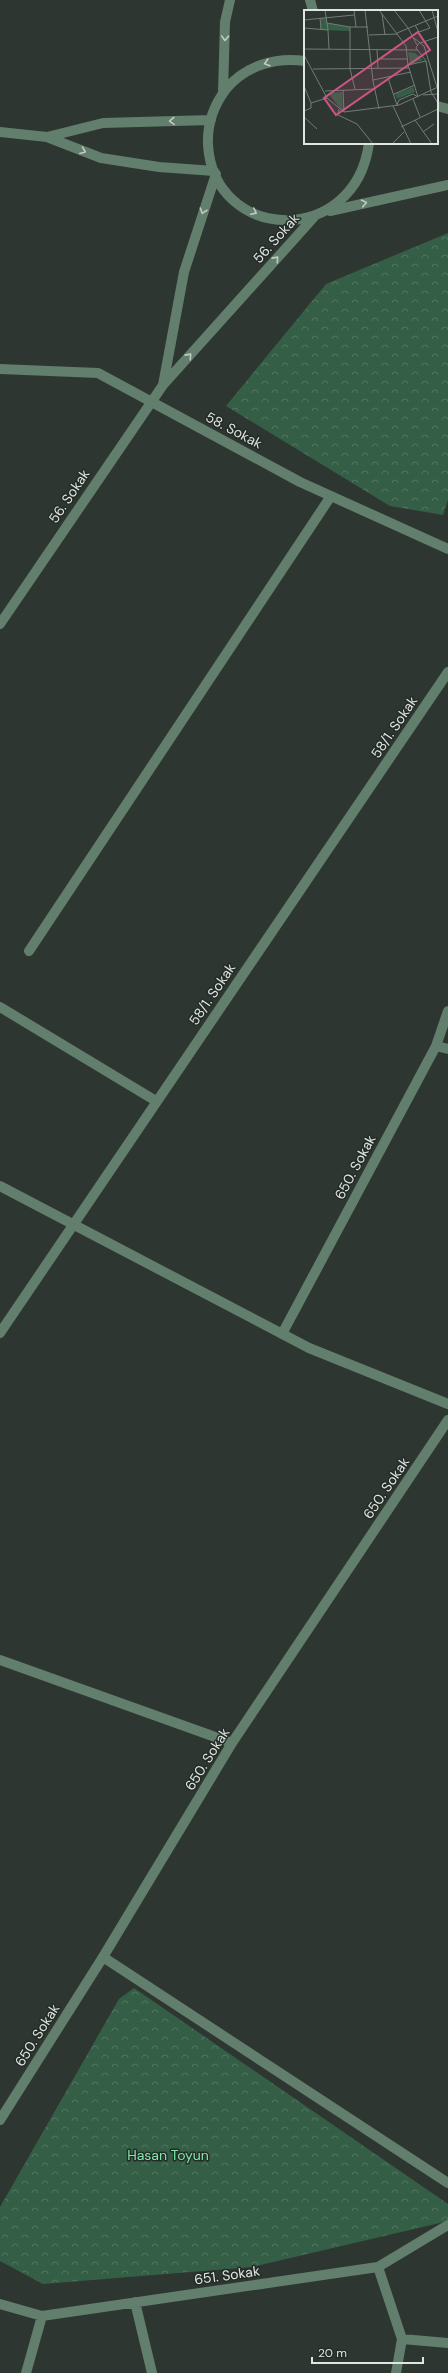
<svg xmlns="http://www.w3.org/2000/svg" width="448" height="2373" font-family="'DM Sans',sans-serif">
<defs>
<pattern id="park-crowns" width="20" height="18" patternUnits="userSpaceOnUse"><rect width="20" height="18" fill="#345f46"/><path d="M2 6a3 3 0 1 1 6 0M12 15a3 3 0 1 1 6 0" fill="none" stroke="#517660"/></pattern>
</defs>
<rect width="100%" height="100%" fill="#2e3631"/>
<path fill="url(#park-crowns)" d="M448 233V500L443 515 390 506 226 406 326 284Z
M134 1988 448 2204V2221L252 2267 43 2284 0 2261V2207L119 1999Z"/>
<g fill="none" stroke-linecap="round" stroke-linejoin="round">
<path stroke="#627e6c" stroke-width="10" d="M310 0 313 11
M305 61C276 57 246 65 226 89 214 105 207 125 208 145 214 243 355 248 369 143
M223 93 225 22 230 0
M437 106 448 109
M0 132 47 137 101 158 159 167 214 171
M47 137 103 123 211 120
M330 211 448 185
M0 369 98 373 300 482 448 549
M163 385 184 272 216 174
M0 624 163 385 314 217
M29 951 331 496
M0 1007 156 1101
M436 1046 448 1049
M0 1186 309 1348 448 1404
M0 1333 448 672
M282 1334 436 1046 448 1011
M0 1660 232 1743
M103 1957 448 2183
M0 2120 103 1957 232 1743 448 1420
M378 2267 402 2339 448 2343
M135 2302 152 2373
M0 2304 42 2316 378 2267 448 2225
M26 2373 42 2316
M396 2373 402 2339"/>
</g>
<defs><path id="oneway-chevron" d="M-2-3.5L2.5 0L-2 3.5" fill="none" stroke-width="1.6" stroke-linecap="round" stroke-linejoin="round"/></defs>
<g stroke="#c0cbc4">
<use href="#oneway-chevron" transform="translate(225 38) rotate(92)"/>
<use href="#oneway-chevron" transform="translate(267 63) rotate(163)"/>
<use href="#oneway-chevron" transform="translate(172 121) rotate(178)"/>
<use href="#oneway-chevron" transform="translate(83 151) rotate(21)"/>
<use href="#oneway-chevron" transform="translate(364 203) rotate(-12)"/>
<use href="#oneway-chevron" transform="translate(203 211) rotate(109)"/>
<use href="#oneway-chevron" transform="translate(254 212) rotate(27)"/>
<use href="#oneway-chevron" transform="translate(276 259) rotate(-48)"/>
<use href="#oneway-chevron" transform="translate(189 356) rotate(-48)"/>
</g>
<g text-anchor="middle" stroke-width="3" stroke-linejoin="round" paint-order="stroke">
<g font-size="14" fill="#e0e5e2" stroke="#242c27">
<text transform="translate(276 238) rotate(-48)" y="5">56. Sokak</text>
<text transform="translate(234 430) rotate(28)" y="5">58. Sokak</text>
<text transform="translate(69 496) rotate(-56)" y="5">56. Sokak</text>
<text transform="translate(394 727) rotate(-56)" y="5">58/1. Sokak</text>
<text transform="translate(212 994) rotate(-56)" y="5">58/1. Sokak</text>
<text transform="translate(355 1167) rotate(-62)" y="5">650. Sokak</text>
<text transform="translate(386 1488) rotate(-56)" y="5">650. Sokak</text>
<text transform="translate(207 1759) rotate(-58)" y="5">650. Sokak</text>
<text transform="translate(37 2035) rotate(-58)" y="5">650. Sokak</text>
<text transform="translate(227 2275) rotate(-8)" y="5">651. Sokak</text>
</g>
<g font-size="14" fill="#81e6ac" stroke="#242c27">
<text x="168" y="2160">Hasan Toyun</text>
</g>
</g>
<g transform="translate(304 10)">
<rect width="134" height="134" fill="#2e3631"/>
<path d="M16 8H22L23 13 46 17V21L17 20ZM104 42 111 43 119 50 106 54ZM109 77 111 82 93 89 91 84ZM38 82 39 102 24 83Z" fill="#345f46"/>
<path fill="none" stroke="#757c78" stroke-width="1" d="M21 0 24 20M50 0 52 17M61 0 69 71 75 99M75 0 102 36 104 55M90 0 104 18 113 35M128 0 134 22M78 4 81 25M16 8 17 20M0 10 50 5M23 13 46 17M111 15 115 22 126 18 115 0M0 18 24 20 25 39M93 23 134 6M65 25 94 24M110 28 120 36 133 77M115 33 112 38 122 51 127 82 134 93M116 33 134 27M0 39 114 40M73 39 74 58M0 45 23 88 40 102 95 95 134 77M77 49H103M9 59 105 58M84 68 93 95 95 90 109 84 114 87M69 70 107 62M0 76 7 93 23 88M51 79 46 59V17H64M39 80 40 102M21 81 70 79M90 84 111 75M119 85 134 84M114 87 104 55 122 51M109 89 116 107M89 96 107 134M35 99 34 105 53 114 69 134M0 101 7 98V93M0 107 13 119M111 110 128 134M97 117 134 99M119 122 130 114M88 134 100 122"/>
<path fill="#cb5684" fill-opacity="0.15" stroke="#cb5684" stroke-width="2" d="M114 22 126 40 32 105 20 88Z"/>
<rect width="134" height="134" fill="none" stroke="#e0e5e2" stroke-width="2"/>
</g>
<path d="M312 2357v6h111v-6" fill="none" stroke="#e0e5e2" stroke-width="2"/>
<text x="318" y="2357" font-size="12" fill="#e0e5e2" stroke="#242c27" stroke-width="3" paint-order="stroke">20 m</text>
</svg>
